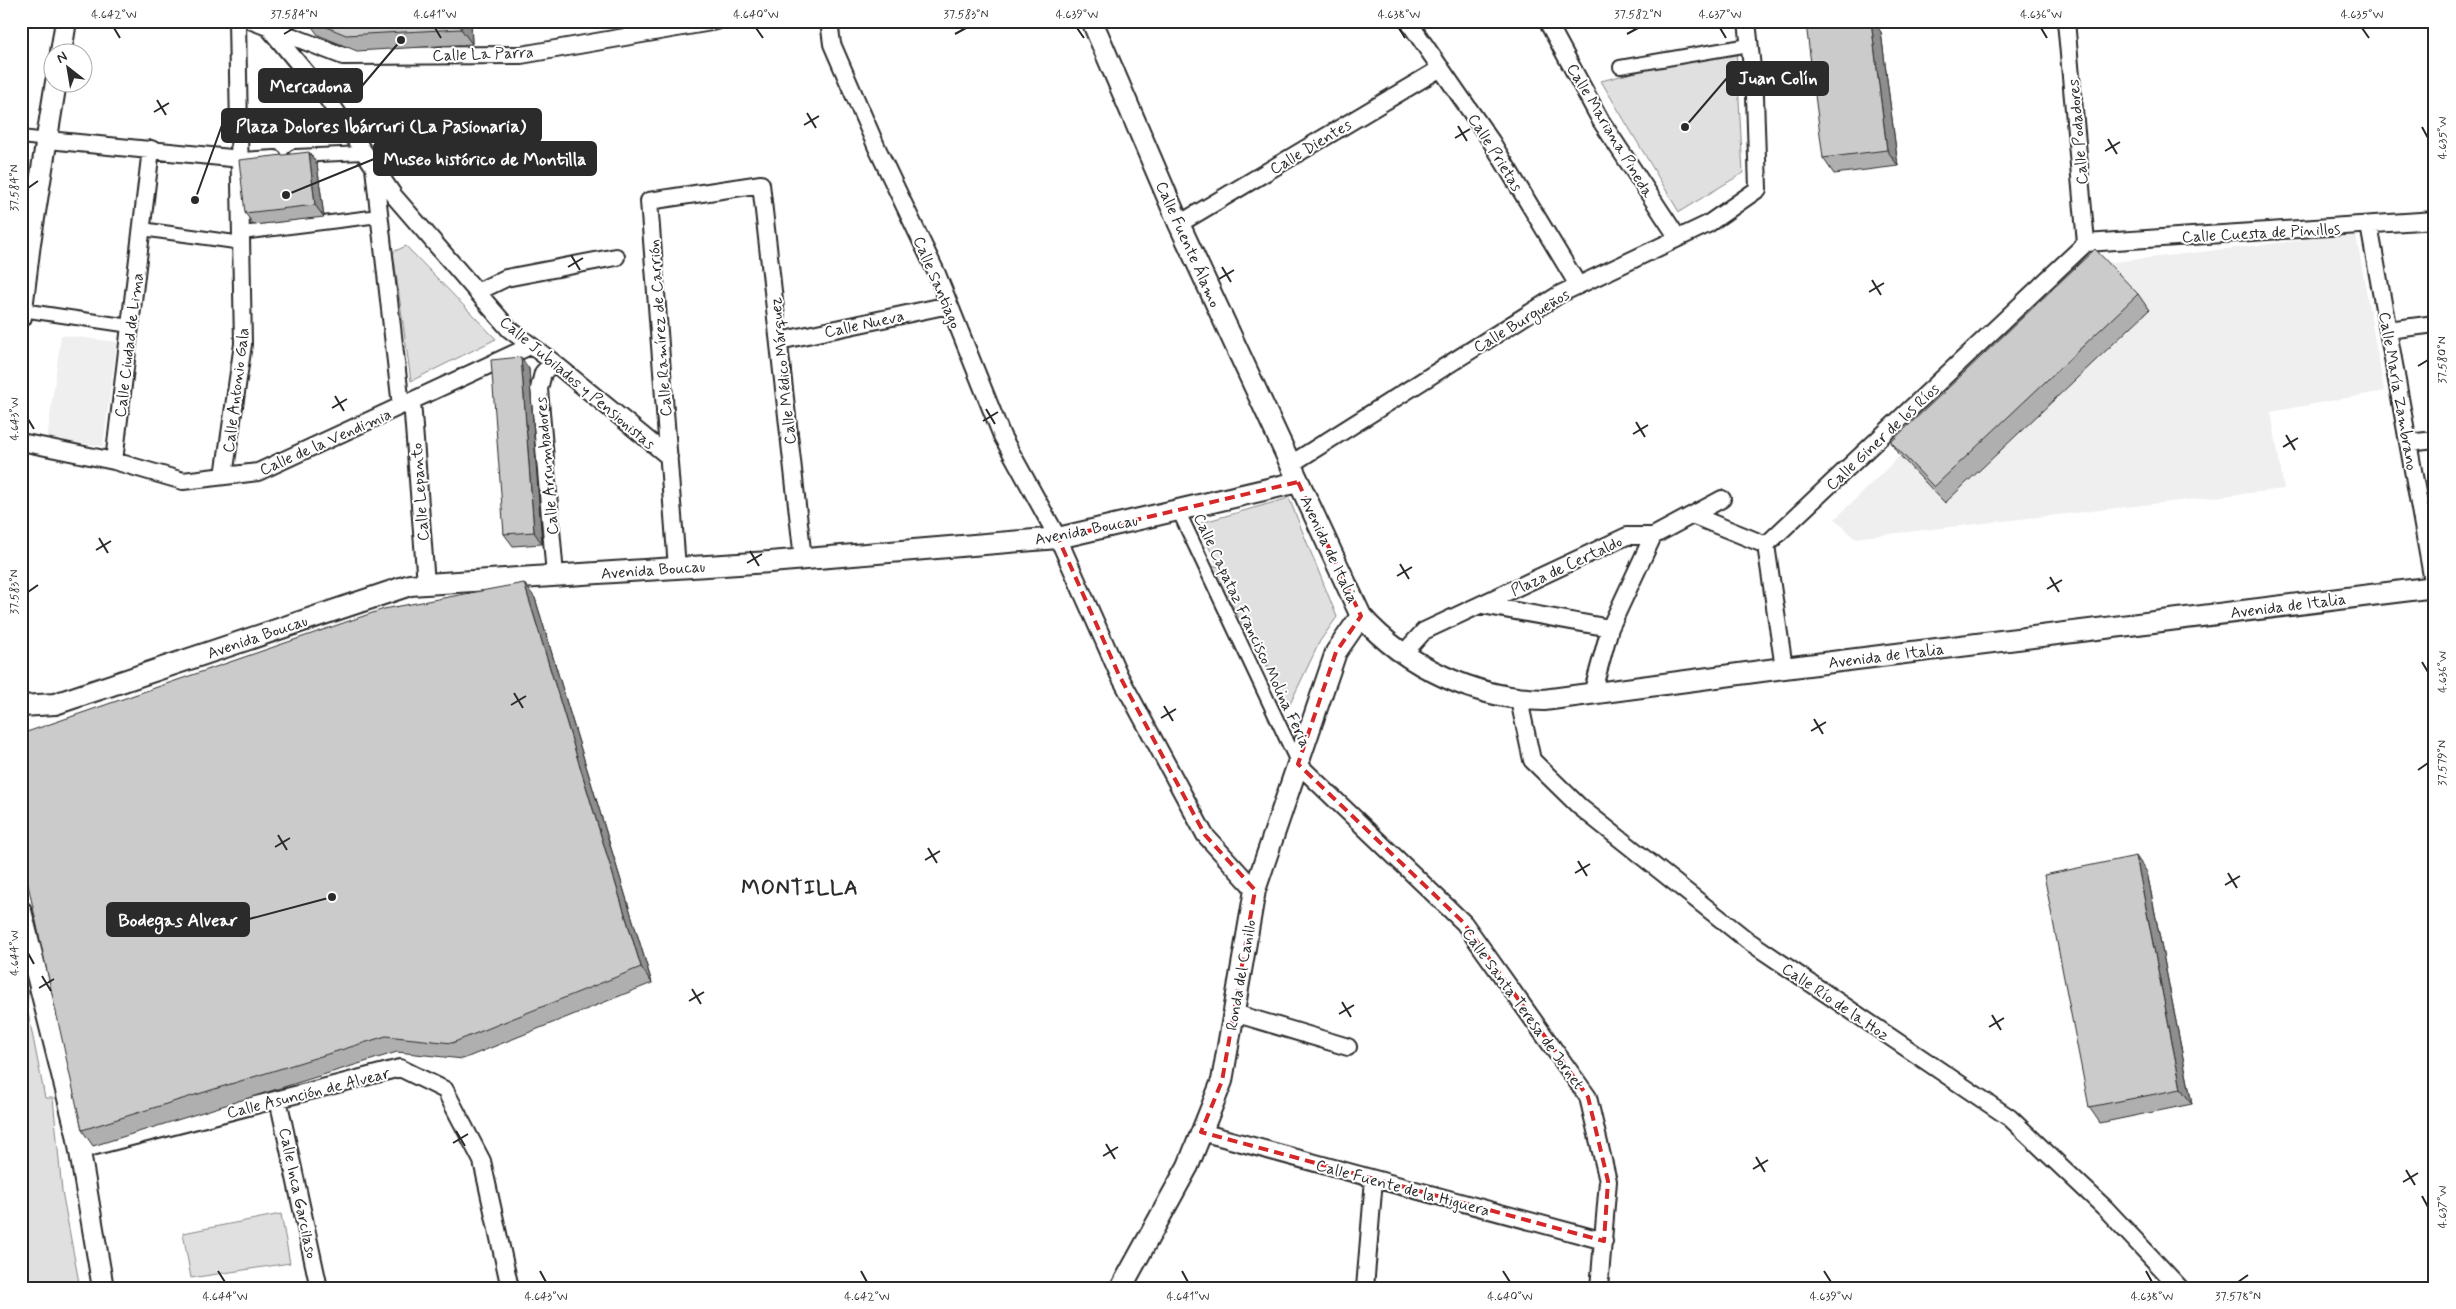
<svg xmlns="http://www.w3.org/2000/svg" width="2456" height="1309" font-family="Mynerve,sans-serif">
<rect width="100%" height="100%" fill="#fff"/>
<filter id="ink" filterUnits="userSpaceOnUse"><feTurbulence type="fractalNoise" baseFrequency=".02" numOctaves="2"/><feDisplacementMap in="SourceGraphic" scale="10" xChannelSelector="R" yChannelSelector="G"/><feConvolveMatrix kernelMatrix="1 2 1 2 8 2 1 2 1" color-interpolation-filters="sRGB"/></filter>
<g filter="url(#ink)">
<path fill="#efefef" d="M2356 234 2384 391 2271 412 2284 489 1854 538 1835 519 2096 264Z
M61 335 117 342 103 446 47 439Z"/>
<path fill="#e0e0e0" stroke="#868686" d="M1736 46 1743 173 1679 212 1601 81Z
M406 246 496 339 411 381 393 252Z
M1289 498 1337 617 1320 641 1289 706 1267 663V668L1209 564 1219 567 1197 524Z
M21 974 24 987 29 985 27 1007 45 1098H53L62 1191 80 1288H21Z
M281 1214 290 1263 191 1278 183 1233Z"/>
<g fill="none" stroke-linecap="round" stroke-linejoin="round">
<g stroke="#2b2b2b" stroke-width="16">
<path id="pedestrian" d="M1620 67 1749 45
M21 137 48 140
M295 156 364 153
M241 159 275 157
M142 229 242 243
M242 233 379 216
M22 310 130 326
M1178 510 1298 764"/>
</g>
<g stroke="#2b2b2b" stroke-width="20">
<path id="minor" d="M252 21 343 56 521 55 717 21
M829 21 832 44 877 148 937 274 1002 436 1058 538 1119 675 1205 835 1255 890
M1408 21 1491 141 1578 285
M1547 21 1601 121 1678 238
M2066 21 2086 243
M268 27 327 98 394 196 509 329 553 362 669 457
M48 140 241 159
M374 168 401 406
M1179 224 1441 68
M2369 225 2434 587
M2086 243 2435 220
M477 292 506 278 616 257
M2388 330 2435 324
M779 341 949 305
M553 362 543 373 539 389 555 575
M412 401 426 584
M21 442 114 461 183 481 258 472 530 346
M2408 443 2435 440
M114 461 151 149
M1291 464 1560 294 1708 224 1758 189 1755 96 1747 21
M224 476 243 344 237 21
M1692 515 1766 545
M1653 536 1722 499
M677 568 649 201 761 184 803 559
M1482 605 1610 628
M1404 653 1424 631 1627 536H1653L1610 628 1592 694
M1784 668 1766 545 2086 243
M1519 700 1532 760 1580 807 1747 940 2010 1118 2105 1208 2180 1288
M1298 764 1464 923 1588 1097 1608 1181 1599 1288
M1234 1013 1348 1047
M278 1099 319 1288
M1201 1132 1604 1241
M80 1150 400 1068 445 1090 482 1161 510 1288
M1365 1288 1374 1179"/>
</g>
<g stroke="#2b2b2b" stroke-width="24">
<path id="tertiary" d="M1092 21 1179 224 1361 616C1406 667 1477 699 1544 700L1784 668 2435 587
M61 52 66 21
M21 317 30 243 56 82
M21 706 55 704 410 585 770 562 1058 538 1298 482
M21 911 77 1134 103 1288
M1121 1288 1188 1166 1222 1081 1255 890 1336 652 1361 616"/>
</g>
<use href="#pedestrian" stroke="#fff" stroke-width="12"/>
<use href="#minor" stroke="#fff" stroke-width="16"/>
<use href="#tertiary" stroke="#fff" stroke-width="20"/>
</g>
<path fill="#afafaf" stroke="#2b2b2b" d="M308 21H471L472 44 357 51 318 35Z
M1881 32 1898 166 1834 174 1823 158Z
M309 152 317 164 324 217 254 225 245 213Z
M2138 294 2149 310 1945 503 1902 458 1891 442Z
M521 357 529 369 542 544 513 546 504 534Z
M535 598 652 983 463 1059 397 1052 93 1146 82 1130Z
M2147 872 2192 1104 2100 1123 2089 1107Z"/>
<path fill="#8e8e8e" stroke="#2b2b2b" d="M461 21H471L472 44 461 29Z
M1871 21H1874L1881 32 1898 166 1887 150Z
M309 152 317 164 324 217 315 205Z
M521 357 529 369 542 544 534 532Z
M524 583 535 598 652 983 641 967Z
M2136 856 2147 872 2192 1104 2181 1089Z"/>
<path fill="#cbcbcb" stroke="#2b2b2b" d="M312 21H461V29L346 35Z
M1827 21H1871L1887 150 1823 158 1806 24Z
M309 152 315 205 245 213 239 160Z
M2095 249 2138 294 1934 487 1891 442Z
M521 357 534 532 504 534 491 360Z
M524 583 641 967 452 1043 386 1036 82 1130 21 853V734L384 609Z
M2136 856 2181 1089 2089 1107 2044 875Z"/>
</g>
<path fill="none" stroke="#d62828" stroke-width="4" stroke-dasharray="10 6" stroke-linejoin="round" d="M1298 482 1361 616 1336 652 1298 764 1464 923 1588 1097 1608 1181 1604 1241 1201 1132 1222 1081 1255 890 1205 835 1119 675 1058 538Z"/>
<path fill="none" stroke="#2b2b2b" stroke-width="2" d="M114 28 120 38M435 28 441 38M756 28 763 38M1077 28 1084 38M1399 28 1405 38M1720 28 1726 38M2041 28 2047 38M2362 28 2369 38M284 34 294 28M955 34 966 28M1627 34 1638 28M157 100 166 115M154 112 169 103M807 113 816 128M804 125 819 116M1458 126 1467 141M2422 127 2428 138M1455 138 1470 129M2108 139 2117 154M2105 151 2120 142M28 188 38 181M571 255 580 270M568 267 583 258M1222 267 1231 282M1219 279 1234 270M1872 280 1881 295M1869 292 1884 283M2418 366 2428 360M335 396 344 411M332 408 347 399M986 409 995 424M28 419 34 429M983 421 998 412M1636 422 1645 437M1633 434 1648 425M2286 435 2295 450M2283 447 2298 438M99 538 108 553M96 550 111 541M750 551 759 566M747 563 762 554M1400 564 1409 579M1397 576 1412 567M2050 577 2059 592M2047 589 2062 580M28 592 38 585M2422 662 2428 672M514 693 523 708M511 705 526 696M1164 706 1173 721M1161 718 1176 709M1814 719 1823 734M1811 731 1826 722M2418 770 2428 763M278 835 287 850M275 847 290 838M928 848 937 863M925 860 940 851M1578 861 1587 876M1575 873 1590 864M2228 873 2237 888M2225 885 2240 876M28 953 34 964M42 976 51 991M39 988 54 979M692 989 701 1004M689 1001 704 992M1342 1002 1351 1017M1339 1014 1354 1005M1992 1015 2001 1030M1989 1027 2004 1018M456 1131 465 1146M453 1143 468 1134M1106 1144 1115 1159M1103 1156 1118 1147M1756 1157 1765 1172M1753 1169 1768 1160M2406 1170 2415 1185M2403 1182 2418 1173M2422 1196 2428 1207M218 1271 225 1282M540 1271 546 1282M861 1271 867 1282M1182 1271 1188 1282M1503 1271 1510 1282M1824 1271 1831 1282M2146 1271 2152 1282M2238 1282 2248 1275"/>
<g text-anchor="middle" stroke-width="4" stroke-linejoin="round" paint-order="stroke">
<g font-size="16" fill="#2b2b2b" stroke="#fff">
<text transform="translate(483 53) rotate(-2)" y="6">Calle La Parra</text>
<text transform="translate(1611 130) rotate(59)" y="6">Calle Mariana Pineda</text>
<text transform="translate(2077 132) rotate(-95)" y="6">Calle Podadores</text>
<text transform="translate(1310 146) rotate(-31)" y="6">Calle Dientes</text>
<text transform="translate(1496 152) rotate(58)" y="6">Calle Prietas</text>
<text transform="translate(2261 232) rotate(-3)" y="6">Calle Cuesta de Pinillos</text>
<text transform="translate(1189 244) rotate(66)" y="6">Calle Fuente Álamo</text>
<text transform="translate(938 282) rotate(67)" y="6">Calle Santiago</text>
<text transform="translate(1521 320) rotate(-31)" y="6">Calle Burgueños</text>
<text transform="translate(864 323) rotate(-12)" y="6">Calle Nueva</text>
<text transform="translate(659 328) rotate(-94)" y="6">Calle Ramírez de Carrión</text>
<text transform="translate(128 345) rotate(-83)" y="6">Calle Ciudad de Lima</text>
<text transform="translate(782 371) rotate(-96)" y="6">Calle Médico Márquez</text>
<text transform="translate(578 382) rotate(40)" y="6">Calle Jubilados y Pensionistas</text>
<text transform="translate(235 390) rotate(-83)" y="6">Calle Antonio Gala</text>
<text transform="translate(2399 391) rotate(80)" y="6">Calle María Zambrano</text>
<text transform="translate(1882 436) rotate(-43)" y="6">Calle Giner de los Ríos</text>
<text transform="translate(325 441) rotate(-24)" y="6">Calle de la Vendimia</text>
<text transform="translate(546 466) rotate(-95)" y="6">Calle Arrumbadores</text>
<text transform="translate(419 492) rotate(-94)" y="6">Calle Lepanto</text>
<text transform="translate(1086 529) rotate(-11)" y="6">Avenida Boucau</text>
<text transform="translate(1330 549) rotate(65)" y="6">Avenida de Italia</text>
<text transform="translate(1566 565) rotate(-25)" y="6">Plaza de Certaldo</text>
<text transform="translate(653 569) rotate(-4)" y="6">Avenida Boucau</text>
<text transform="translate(2288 605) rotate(-7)" y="6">Avenida de Italia</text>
<text transform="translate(1253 630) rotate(65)" y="6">Calle Capataz Francisco Molina Feria</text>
<text transform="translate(257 636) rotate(-19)" y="6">Avenida Boucau</text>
<text transform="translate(1886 655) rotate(-7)" y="6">Avenida de Italia</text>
<text transform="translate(1240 975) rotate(-80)" y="6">Ronda del Canillo</text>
<text transform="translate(1836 1001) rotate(34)" y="6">Calle Río de la Hoz</text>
<text transform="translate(1524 1008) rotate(54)" y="6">Calle Santa Teresa de Jornet</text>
<text transform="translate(308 1092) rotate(-14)" y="6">Calle Asunción de Alvear</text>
<text transform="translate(1403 1187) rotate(15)" y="6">Calle Fuente de la Higuera</text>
<text transform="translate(299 1193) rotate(78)" y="6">Calle Inca Garcilaso</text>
</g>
<g font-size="21" font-weight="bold" letter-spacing="1" fill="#2b2b2b" stroke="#fff">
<text x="800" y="894">MONTILLA</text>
</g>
</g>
<path fill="none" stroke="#2b2b2b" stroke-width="2" d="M1685 127L1727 78M401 40L362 86M195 200L222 125M286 195L374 159M332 897L249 919"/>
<g fill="#2b2b2b" stroke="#fff" stroke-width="2">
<circle cx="1685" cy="127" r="5"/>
<circle cx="401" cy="40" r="5"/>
<circle cx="195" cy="200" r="5"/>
<circle cx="286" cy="195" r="5"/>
<circle cx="332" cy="897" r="5"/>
</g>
<g fill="#2b2b2b" stroke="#2b2b2b" stroke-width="2">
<rect x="1727" y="62" width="101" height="33" rx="5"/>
<rect x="259" y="69" width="103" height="33" rx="5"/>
<rect x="222" y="109" width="319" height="33" rx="5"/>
<rect x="374" y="142" width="222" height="33" rx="5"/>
<rect x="107" y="903" width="142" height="33" rx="5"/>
</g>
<g font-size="18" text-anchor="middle" font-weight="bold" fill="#fff">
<text x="1778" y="84">Juan Colín</text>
<text x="311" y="92">Mercadona</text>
<text x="381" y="132">Plaza Dolores Ibárruri (La Pasionaria)</text>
<text x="485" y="165">Museo histórico de Montilla</text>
<text x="178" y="926">Bodegas Alvear</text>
</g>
<rect width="2456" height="1309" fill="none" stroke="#fff" stroke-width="55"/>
<g transform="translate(68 68) rotate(329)"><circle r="24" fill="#ffffff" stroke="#aaaaaa"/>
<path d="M0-4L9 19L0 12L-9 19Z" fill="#2b2b2b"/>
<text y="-8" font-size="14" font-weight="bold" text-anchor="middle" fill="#2b2b2b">N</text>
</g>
<rect x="28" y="28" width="2400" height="1254" fill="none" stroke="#2b2b2b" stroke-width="2"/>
<g font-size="12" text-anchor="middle" fill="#2b2b2b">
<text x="114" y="18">4.642°W</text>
<text x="294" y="18">37.584°N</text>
<text x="435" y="18">4.641°W</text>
<text x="756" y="18">4.640°W</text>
<text x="966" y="18">37.583°N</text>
<text x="1077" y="18">4.639°W</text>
<text x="1399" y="18">4.638°W</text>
<text x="1638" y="18">37.582°N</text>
<text x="1720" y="18">4.637°W</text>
<text x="2041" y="18">4.636°W</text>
<text x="2362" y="18">4.635°W</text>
<text transform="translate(2442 138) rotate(-90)" y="4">4.635°W</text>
<text transform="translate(14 188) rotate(-90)" y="4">37.584°N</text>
<text transform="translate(2442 360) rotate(-90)" y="4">37.580°N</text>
<text transform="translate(14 419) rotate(-90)" y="4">4.643°W</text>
<text transform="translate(14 592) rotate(-90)" y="4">37.583°N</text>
<text transform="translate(2442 672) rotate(-90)" y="4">4.636°W</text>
<text transform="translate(2442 763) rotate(-90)" y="4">37.579°N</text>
<text transform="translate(14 953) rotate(-90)" y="4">4.644°W</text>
<text transform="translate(2442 1207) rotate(-90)" y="4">4.637°W</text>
<text x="225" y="1300">4.644°W</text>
<text x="546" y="1300">4.643°W</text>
<text x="867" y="1300">4.642°W</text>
<text x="1188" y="1300">4.641°W</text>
<text x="1510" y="1300">4.640°W</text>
<text x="1831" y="1300">4.639°W</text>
<text x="2152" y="1300">4.638°W</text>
<text x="2238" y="1300">37.578°N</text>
</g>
</svg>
